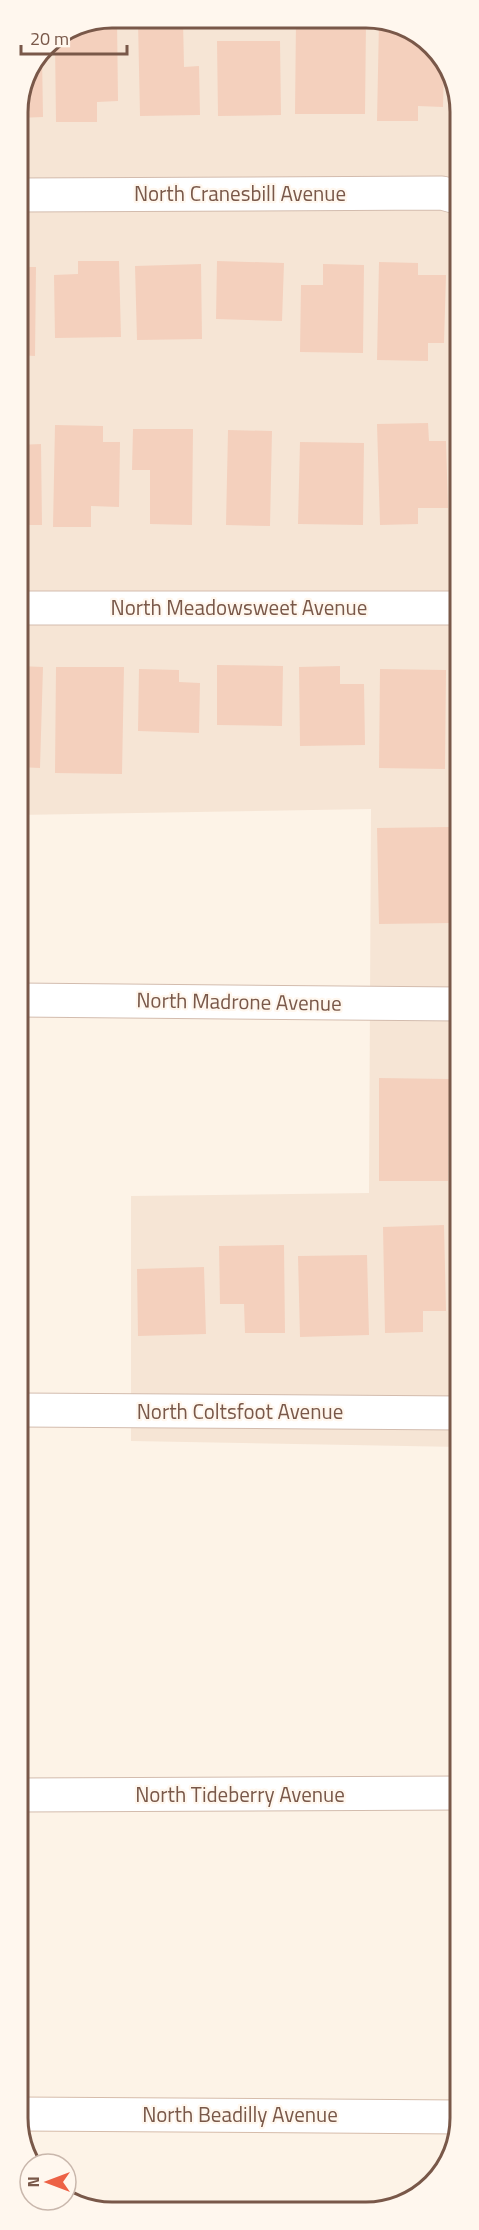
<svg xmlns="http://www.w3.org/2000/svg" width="479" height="2230" font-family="'Titillium Web',sans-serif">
<rect width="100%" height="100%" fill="#fdf3e7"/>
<path fill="#f6e5d5" d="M113 18 390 21 438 51 460 101 461 1447 131 1441V1196L369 1193 371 809 18 815V107L46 46Z"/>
<path fill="#f4d0bd" d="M110 19H117L118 101 97 102V122H56L55 42Z
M183 20 184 67 199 66 200 115 140 116 138 21Z
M296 20 366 21 365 114H295Z
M379 21H390L438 51 444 65 443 107 418 106V121H377Z
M217 41H280L281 115 218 116Z
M42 55 43 117 18 118V107Z
M458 95 460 101V119H458Z
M78 261H119L121 337 55 338 54 275 78 274Z
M217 261 284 263 282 321 216 319Z
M379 262 418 263V275H446L444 343H428V361L377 360Z
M201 264 202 339 137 340 135 266Z
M323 264 364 265 363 353 300 352 301 285H323Z
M18 267H36L35 356 18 355Z
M428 423 429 441H446L448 508H418V524L380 525 377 424Z
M55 425 103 426V442H120L119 507 91 506V527H53Z
M133 429H193L192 525 150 524V470H132Z
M228 430 272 431 270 526 226 525Z
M300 442 364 443 363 525 298 524Z
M41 444 42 525H18V445Z
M217 665 283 666 282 726 217 725Z
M18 666 43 667 40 768 18 767Z
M340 666V684H364L365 745 300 746 299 667Z
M56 667H124L122 774 55 773Z
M139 669 179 670V682L200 683 199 733 138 731Z
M380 669 446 670 445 769 379 768Z
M449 827 451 923 379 924 377 828Z
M379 1078 449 1079 448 1181H379Z
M444 1225 446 1311H423V1332L385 1333 383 1227Z
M284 1245 285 1333H245L244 1304H220L219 1246Z
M367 1255 369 1335 300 1337 298 1256Z
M204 1267 206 1334 138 1336 137 1269Z"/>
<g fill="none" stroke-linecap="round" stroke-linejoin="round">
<g stroke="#d3bcae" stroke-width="35">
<path id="street" d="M18 195 442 193 460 198
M18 608H460
M18 1000 460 1004
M19 1410 461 1413
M19 1795 461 1793"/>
</g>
<g stroke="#d6bcab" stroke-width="35">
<path id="secondary" d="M19 2114 461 2117"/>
</g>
<use href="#street" stroke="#fff" stroke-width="33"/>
<use href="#secondary" stroke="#fff" stroke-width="33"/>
</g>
<g text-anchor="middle" stroke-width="4.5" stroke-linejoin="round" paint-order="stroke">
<g font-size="21" fill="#795849" stroke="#fff7ee">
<text x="240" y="201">North Cranesbill Avenue</text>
<text x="239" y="615">North Meadowsweet Avenue</text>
<text transform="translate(239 1002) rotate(1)" y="7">North Madrone Avenue</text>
<text x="240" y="1419">North Coltsfoot Avenue</text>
<text x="240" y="1802">North Tideberry Avenue</text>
<text x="240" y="2122">North Beadilly Avenue</text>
</g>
</g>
<path d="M0 0H479V2230H0ZM112 28H366A84 84 0 0 1 450 112V2118A84 84 0 0 1 366 2202H112A84 84 0 0 1 28 2118V112A84 84 0 0 1 112 28Z" fill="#fff7ee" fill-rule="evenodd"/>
<path fill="none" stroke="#795849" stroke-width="3" d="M112 28H366A84 84 0 0 1 450 112V2118A84 84 0 0 1 366 2202H112A84 84 0 0 1 28 2118V112A84 84 0 0 1 112 28Z"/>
<g transform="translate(48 2182) rotate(270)"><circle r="28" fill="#fff7ee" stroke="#c9b7ac" stroke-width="1.5"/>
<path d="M0-4.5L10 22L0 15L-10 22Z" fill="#ed6246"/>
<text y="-9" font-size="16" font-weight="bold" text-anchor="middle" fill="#795849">N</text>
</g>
<path d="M21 45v9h106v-9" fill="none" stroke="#795849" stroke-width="3"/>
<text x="30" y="45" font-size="18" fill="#795849" stroke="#fff7ee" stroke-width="4.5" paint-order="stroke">20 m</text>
</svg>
